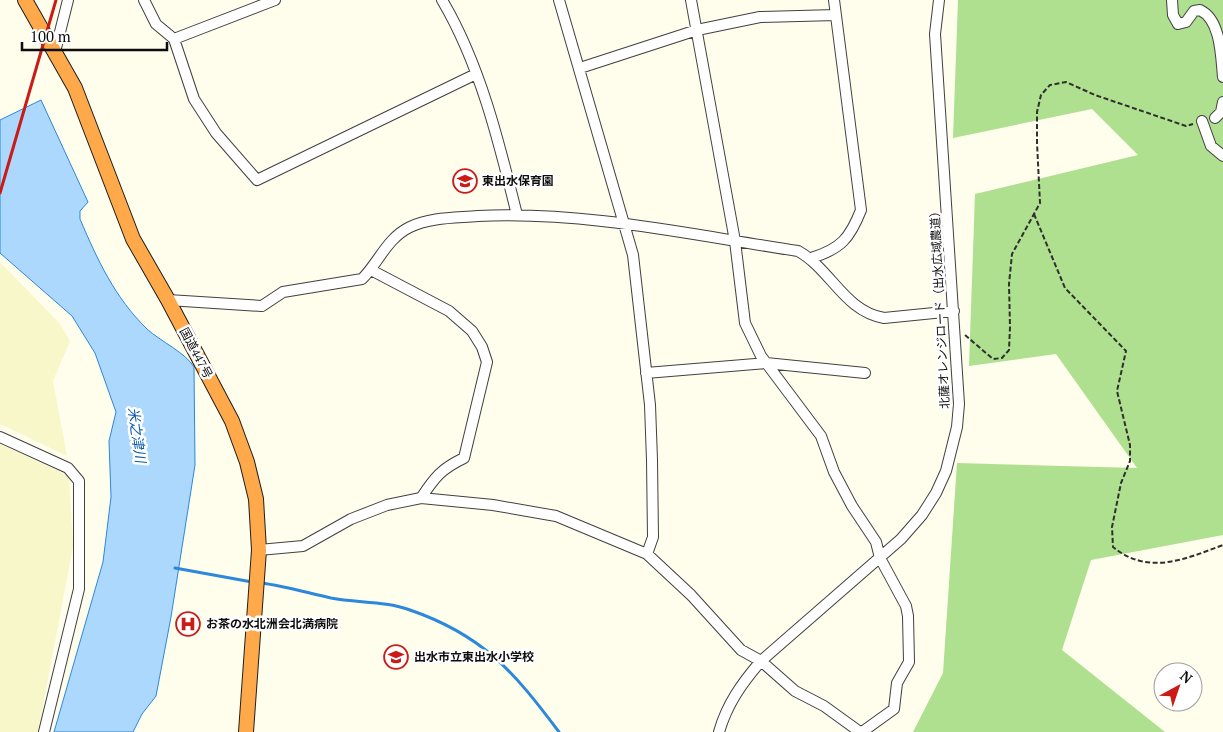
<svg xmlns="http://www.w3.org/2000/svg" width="1223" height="732" font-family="'PT Serif','Noto Sans JP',serif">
<rect width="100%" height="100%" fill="#fffdec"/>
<path fill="#f8f7c9" d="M0 262 60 324 70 341 53 381 67 456 0 424Z
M0 444 69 476 73 546 38 732H0Z"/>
<path fill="#aee08f" d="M958 0H1223V535L1091 560 1062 650 1165 732H913L943 673 957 463 1137 468 1056 354 969 366 975 194 1138 155 1092 109 953 138Z"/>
<path fill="#abd8fc" stroke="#2b88da" d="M41 100 88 202 80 211V219C97 259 115 298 147 329 160 341 186 353 194 367L195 465 171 617 156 696 142 714 133 732H54L103 562 111 497 109 441 116 412 95 353 72 316 0 253V120Z"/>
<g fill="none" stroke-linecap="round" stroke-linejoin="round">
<path stroke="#2b88da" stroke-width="3" d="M175 568 252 582
M261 583C285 586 308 593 331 598 357 603 385 601 410 610 483 635 514 672 559 732"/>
<g stroke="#404040" stroke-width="12">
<path id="minor" d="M144 0 156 24 174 39 194 99 216 133 257 180 476 74
M442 0C480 64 499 142 517 215
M559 0 633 255 650 405 652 460 653 537 647 554
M691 0 735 241 745 323 761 356 821 436 834 472 852 506 876 542 880 558 906 606 908 616 909 662 897 683 894 709 862 732
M1172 0 1173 15 1178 24 1186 22 1194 11 1200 10C1221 20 1221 56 1223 77
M174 39 275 0
M55 52 68 0
M580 68 697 30 760 17 836 15
M1215 118 1221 112 1223 102
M1202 121 1211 146 1223 156
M811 258C841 249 850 238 861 210L834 0
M371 270 449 311 472 331 482 347 487 362 464 458C441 469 435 477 421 498
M168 300 262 306 283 292 362 279C379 262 387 238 410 227 431 217 455 218 478 216 585 211 692 235 798 251 831 269 844 311 884 318L954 311
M646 373 766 363 865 373
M0 437 68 468 79 481V589L44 732
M259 550 303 546 351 519 387 505 421 498 493 505 556 516 647 554 691 595 741 650 761 661 795 691 824 706 860 732
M719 732C727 704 742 683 761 661L901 539 922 515 936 493 946 471 957 427 959 404 935 34 939 0"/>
</g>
<g stroke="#1e1e1e" stroke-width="16">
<path id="highway" d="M25 0 75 88 133 239 168 300 232 421 247 462 256 499 259 550 246 732"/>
</g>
<path stroke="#2f2f2f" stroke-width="2" stroke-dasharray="5 2.5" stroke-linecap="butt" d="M1034 214 1065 288 1126 351 1117 391 1130 445V461L1121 483 1112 527 1113 547C1149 576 1185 559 1223 545
M965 335 993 359 1002 358 1009 350 1010 327 1009 284 1012 254 1040 203 1037 143V112L1041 95 1050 85 1066 82 1095 95 1186 126 1193 124"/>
<use href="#minor" stroke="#fff" stroke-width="10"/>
<use href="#highway" stroke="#ffa94a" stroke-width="14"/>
<path stroke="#ca1b17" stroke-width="3" d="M0 193 56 0"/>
</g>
<defs>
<g id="school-ring" transform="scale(1.25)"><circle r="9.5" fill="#fff" stroke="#ca1b17" stroke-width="1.5"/><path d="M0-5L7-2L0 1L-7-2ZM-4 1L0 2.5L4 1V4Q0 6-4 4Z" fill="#ca1b17"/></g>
<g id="hospital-ring" transform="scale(1.25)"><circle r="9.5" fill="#fff" stroke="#ca1b17" stroke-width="1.5"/><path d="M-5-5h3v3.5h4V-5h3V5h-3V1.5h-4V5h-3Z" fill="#ca1b17"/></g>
</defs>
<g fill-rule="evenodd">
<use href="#school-ring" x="465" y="181"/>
<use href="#hospital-ring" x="188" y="624"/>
<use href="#school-ring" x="396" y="657"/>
</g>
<g text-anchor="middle" stroke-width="5" stroke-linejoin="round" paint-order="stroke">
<g font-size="12" font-weight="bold" fill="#0d0d0d" stroke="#fff" text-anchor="start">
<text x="482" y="185">東出水保育園</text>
<text x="206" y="628">お茶の水北洲会北満病院</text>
<text x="414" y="661">出水市立東出水小学校</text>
</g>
<g font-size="12" fill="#0d0d0d" stroke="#fff">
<text transform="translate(940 307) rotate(-93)" y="4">北薩オレンジロード（出水広域農道）</text>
<text transform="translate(196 353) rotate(62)" y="4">国道447号</text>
</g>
<g font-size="14" font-style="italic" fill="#0a59aa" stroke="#fff">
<text transform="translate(137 435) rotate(82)" y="5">米之津川</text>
</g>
</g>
<g transform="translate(1178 687) rotate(40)"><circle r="24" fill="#ffffff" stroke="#9e9e9e"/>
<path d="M0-4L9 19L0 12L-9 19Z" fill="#ca1b17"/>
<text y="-8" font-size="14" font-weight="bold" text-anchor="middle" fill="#0d0d0d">N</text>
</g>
<path d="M22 42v8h145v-8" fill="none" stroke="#0d0d0d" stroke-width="2.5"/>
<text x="30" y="42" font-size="15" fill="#0d0d0d" stroke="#ffffff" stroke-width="4" paint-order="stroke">100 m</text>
</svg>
